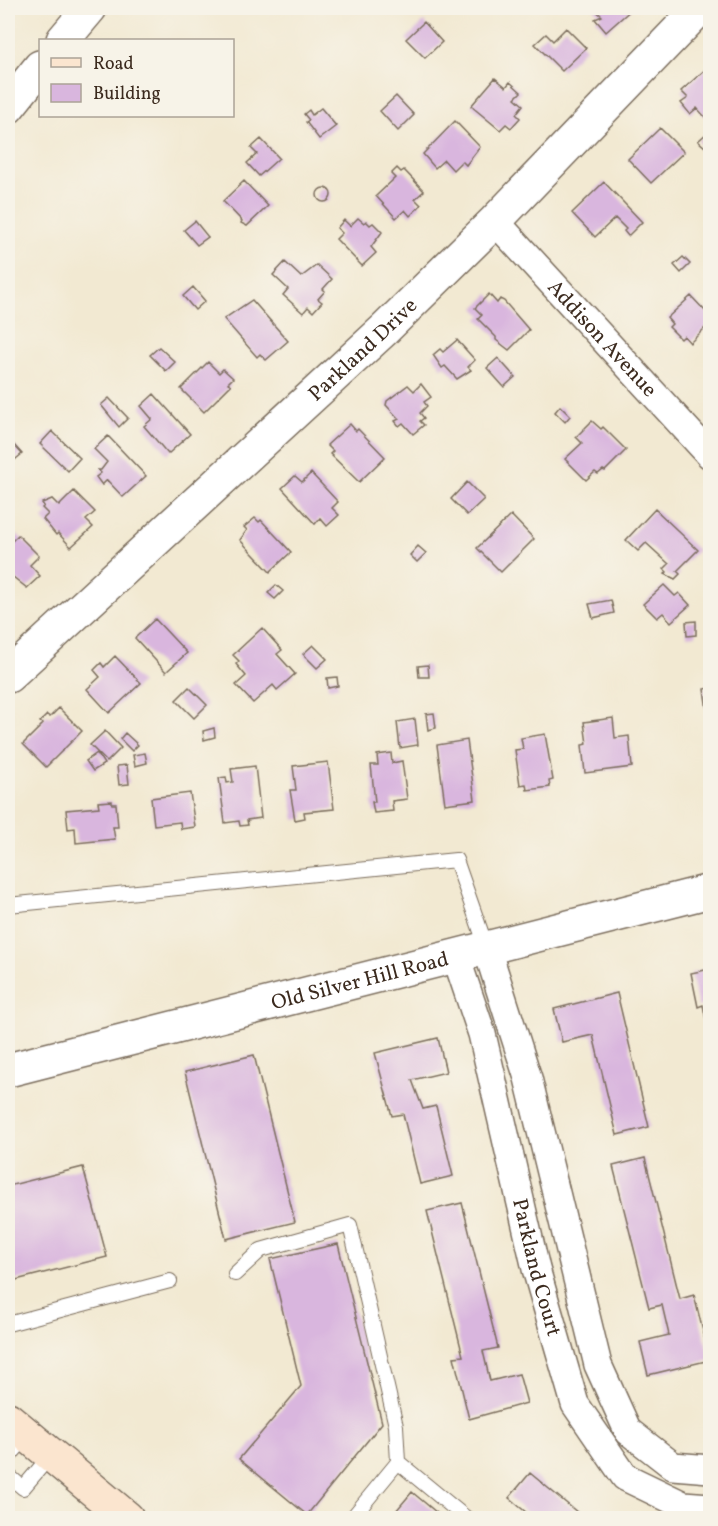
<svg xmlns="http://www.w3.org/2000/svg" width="718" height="1526" font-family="Vollkorn,serif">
<rect width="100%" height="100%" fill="#f7f3e8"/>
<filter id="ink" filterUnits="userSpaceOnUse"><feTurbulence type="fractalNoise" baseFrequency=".0167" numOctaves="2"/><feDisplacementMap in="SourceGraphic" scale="12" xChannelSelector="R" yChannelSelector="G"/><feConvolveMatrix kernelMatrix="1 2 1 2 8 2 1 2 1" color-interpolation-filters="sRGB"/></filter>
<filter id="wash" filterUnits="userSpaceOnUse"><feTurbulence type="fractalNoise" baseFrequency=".008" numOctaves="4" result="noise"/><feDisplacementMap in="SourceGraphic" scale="24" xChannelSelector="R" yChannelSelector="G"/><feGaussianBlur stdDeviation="1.35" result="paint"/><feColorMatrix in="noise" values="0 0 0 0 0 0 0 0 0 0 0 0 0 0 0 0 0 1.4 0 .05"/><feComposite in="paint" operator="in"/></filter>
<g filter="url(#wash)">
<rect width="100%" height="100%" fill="#f2e9d2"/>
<g id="blocks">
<path fill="#d9b6de" d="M593 8H633L606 32 595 19 602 16Z
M424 22 442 42 425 58 406 39Z
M566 28 586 48 562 71 535 44 546 34 553 41Z
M706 69 710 75V112L705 117 697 108 690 114 681 103 688 98 681 91Z
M495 78 506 87 510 82 521 92 515 98 523 105 516 114 520 118 511 128 506 124 500 130 471 106Z
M396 96 414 115 398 131 380 111Z
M321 108 336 126 319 139 306 122 309 120 304 114 309 110 312 115Z
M455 121 480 147 466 165 462 161 453 170 444 160 435 168 423 154Z
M660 128 684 152 651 183 628 159Z
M707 133 710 142 705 147 698 141Z
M261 139 279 158 259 176 247 163 257 154 251 148Z
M397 168 401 172 404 170 424 191 415 199 421 205 410 216 405 210 396 218 376 196 395 178 391 174Z
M244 181 268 206 247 226 241 223 242 221 223 201Z
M604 182 642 222 628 236 624 231 626 229 615 218 595 237 572 213Z
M317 195a7 7 0 1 1 14 0a7 7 0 1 1-14 0Z
M358 218 364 223 366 221 370 225 373 223 382 232 371 247 376 253 362 266 336 239 342 233 337 228 344 220 350 226Z
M195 221 208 237 197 245 184 230Z
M683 257 690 264 681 273 674 265Z
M285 262 301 277 317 265 332 279 323 289 325 291 318 299 322 302 313 312 308 307 303 313 283 295 288 289 273 275Z
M193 287 205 301 195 310 183 296Z
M489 294 497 303 500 299 504 301 529 330 509 350 496 340V337L478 319 482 315 475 308Z
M691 296 706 312 710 308V323L690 343 684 336 681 339 669 327 672 324 667 318Z
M252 300 288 341 266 360 260 354 257 357 224 319Z
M457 340 475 360 468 367 471 370 457 379 445 366 442 368 433 355 440 349 443 352Z
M159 347 175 362 166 371 150 355Z
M498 358 515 377 504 387 487 368Z
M208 362 219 373 223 369 233 378 228 383 231 385 204 412 181 389Z
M421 384 431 397 424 402 427 406 420 413 424 418 420 421 424 425 413 434 403 423 399 426 395 421 399 419 386 405 387 401 408 385 414 391Z
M154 394 190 434 168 454 144 426 152 419 141 406Z
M109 398 128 418 119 427 101 405Z
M560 406 570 416 565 422 555 412Z
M592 421 601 429 603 427 626 450 605 471 603 470 598 474 595 472 586 480 565 459 582 443 576 437Z
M350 424 356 431 358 429 385 457 359 482 330 454 333 451 327 445Z
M52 431 80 458 68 471 40 444Z
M108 436 146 476 123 497 107 480 102 485 96 477 101 473 98 470H101L107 462 94 449Z
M13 444 22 454 11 463 8 459V449Z
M311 473 338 502 332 508 339 515 327 526 320 518 315 524 282 488 295 476 302 482Z
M467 482 484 499 467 515 451 499Z
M74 491 95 512 86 520 93 527 71 547 58 533 56 535 43 519 48 514 42 508 44 506 42 503 52 499 59 506Z
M655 509 698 550 677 571 680 574 675 579 665 574 667 572 664 569 669 564 646 543 638 551 626 540Z
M511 515 534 539 501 572 477 548Z
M255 518 259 522 261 520 291 552 270 572 240 540 247 530 244 527Z
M18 535 39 556 30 565 40 576 27 588 8 573V553L12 549 8 545Z
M418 546 426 553 417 562 410 555Z
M276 585 283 591 275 599 268 593Z
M664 585 675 596 679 593 690 605 671 622 663 613 657 618 643 604Z
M611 600 614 613 593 618 589 604Z
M155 619 187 653 166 672 135 638Z
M696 621V635L687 636 686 622Z
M262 628 282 650 277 654 295 674 277 690 273 685 253 703 236 685 246 676 236 664 239 661 233 655Z
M313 645 327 659 317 668 303 654Z
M115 656 141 683 109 713 87 689 100 677 94 670 101 663 104 667Z
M428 665 429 677H419L418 666Z
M337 677 338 686 328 688 327 678Z
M189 687 207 705 194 718 176 700Z
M710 688V724H709L704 689Z
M59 708 82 731 46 767 23 744 43 724 40 722 47 715 50 717Z
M434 713 436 728 428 730 426 714Z
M613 718 615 738 629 736 632 767 585 773 582 745 587 744 584 722Z
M415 719 418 745 400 748 397 722Z
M214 728 215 737 204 740 203 731Z
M105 731 121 748 107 762 90 745Z
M125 733 138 745 132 751 120 739Z
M545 734 553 780 549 781 550 787 527 790 526 784 520 785 515 750 523 749 521 738Z
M467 740 475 800 445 804 437 745Z
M97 753 104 764 93 771 86 761Z
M145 753 147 763 135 766 133 755Z
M391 753 392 763 402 761 407 799 392 801 393 811 374 813 372 802H375L371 765H378L377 755Z
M328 762 334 809 304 812 305 818 295 820 290 790H296L293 766Z
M127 765 129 784 119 785 117 766Z
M255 766 261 818 247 820 248 825 240 826 239 821 225 823 219 778 226 777 227 783 233 782 231 769Z
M190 793 195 827 181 829 180 822 154 825 151 798Z
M112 801V804H116L118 827H113L115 839 76 843 75 828 68 829 66 810 99 807 98 802Z
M710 969V1035H709L703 1005 698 1007 691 973Z
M617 993 649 1127 617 1135 593 1035 562 1042 554 1009Z
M438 1038 446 1072 412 1080 423 1109 436 1106 453 1176 420 1184 403 1114 392 1116 375 1053Z
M254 1055 295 1222 226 1239 185 1072Z
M645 1158 680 1299 694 1295 710 1360 648 1375 640 1342 669 1335 662 1305 649 1308 613 1166Z
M83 1167 107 1257 8 1282V1186Z
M462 1203 498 1348 483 1351 490 1381 519 1374 527 1403 469 1419 454 1357 463 1356 427 1211Z
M338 1244 382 1423 307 1515 239 1459 301 1386 270 1259Z
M530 1473 584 1518H533L509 1498Z
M412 1492 443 1518H390Z"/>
</g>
</g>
<g filter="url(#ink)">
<use href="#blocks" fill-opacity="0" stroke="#7b6d5d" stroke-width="1.5"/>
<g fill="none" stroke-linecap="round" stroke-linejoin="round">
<g stroke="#7b6d5d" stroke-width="16">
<path id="service" d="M8 905 456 860 487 949
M235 1274 261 1250 350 1225 396 1426 398 1462 352 1518
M8 1324 170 1281
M8 1458 27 1436
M398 1462 466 1518
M8 1475 23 1488 51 1455"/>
</g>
<g stroke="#7b6d5d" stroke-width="30">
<g id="minor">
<path id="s1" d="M495 221 710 455"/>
<path d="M487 949 528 1078 598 1365 628 1431 673 1466 710 1469"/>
<path id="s2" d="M456 957 482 1034 536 1269 575 1404 625 1477 683 1505 710 1507"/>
</g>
</g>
<g stroke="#7b6d5d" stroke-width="36">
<g id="tertiary">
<path d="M63 40 90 8"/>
<path d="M8 107 40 67"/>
<path id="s3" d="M8 676 384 330 495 221 700 8"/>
<path id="s4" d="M8 1070 710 891"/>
</g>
</g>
<g stroke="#7b6d5d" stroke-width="36">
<path id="secondary" d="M8 1419 127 1518"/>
</g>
<use href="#service" stroke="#fff" stroke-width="14"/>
<use href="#minor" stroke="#fff" stroke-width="27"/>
<use href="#tertiary" stroke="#fff" stroke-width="33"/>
<use href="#secondary" stroke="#fbe5cf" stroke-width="33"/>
</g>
</g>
<g text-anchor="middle" stroke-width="4.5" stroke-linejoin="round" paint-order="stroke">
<g font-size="21" fill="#3b2a1e" stroke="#f7f3e8">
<text dy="7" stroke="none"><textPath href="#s1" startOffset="159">Addison Avenue</textPath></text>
<text dy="7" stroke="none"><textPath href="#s3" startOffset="482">Parkland Drive</textPath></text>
<text dy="7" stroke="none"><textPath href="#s4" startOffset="363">Old Silver Hill Road</textPath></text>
<text dy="7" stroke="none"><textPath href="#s2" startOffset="321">Parkland Court</textPath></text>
</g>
</g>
<rect width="718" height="1526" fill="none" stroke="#f7f3e8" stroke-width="30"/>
<rect x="39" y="39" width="195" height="78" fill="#f7f3e8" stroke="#aca397" stroke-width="1.5"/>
<rect x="51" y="58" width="30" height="9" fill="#fbe5cf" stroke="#aca397" stroke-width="1.5"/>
<text x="93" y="69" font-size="18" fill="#3b2a1e">Road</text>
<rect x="51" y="84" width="30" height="18" fill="#d9b6de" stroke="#aca397" stroke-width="1.5"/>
<text x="93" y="99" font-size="18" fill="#3b2a1e">Building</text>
</svg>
